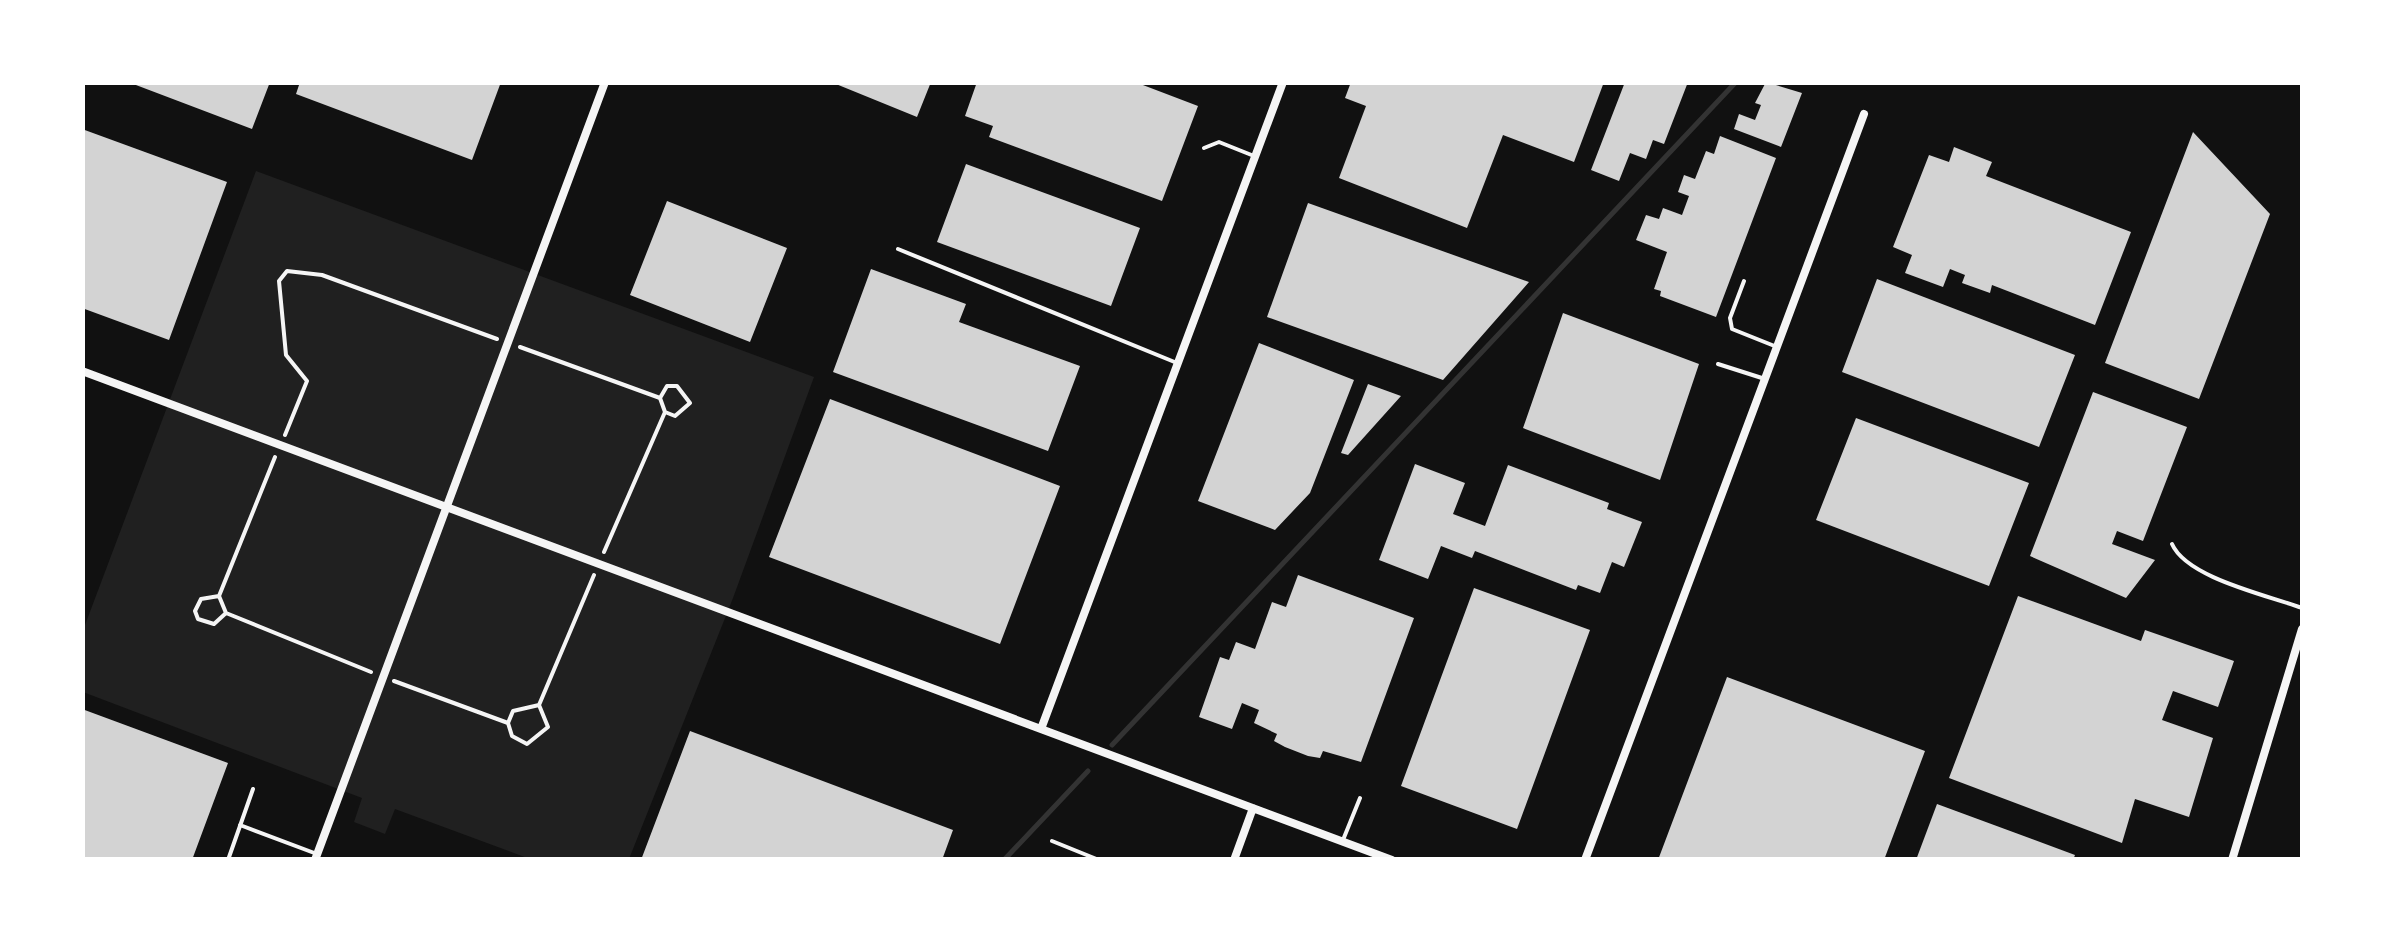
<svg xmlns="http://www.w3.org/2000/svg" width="2385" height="942" font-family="'Open Sans',sans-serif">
<rect width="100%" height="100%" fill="#111"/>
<path fill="#202020" d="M256 171 814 377 733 598 629 859H530L395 809 385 834 354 822 362 798 83 692 82 633Z"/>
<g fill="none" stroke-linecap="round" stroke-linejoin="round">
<path stroke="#333" stroke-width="5" d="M1112 745 1736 82
M1004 860 1088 771"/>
</g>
<path fill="#d3d3d3" d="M128 82H270L252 129Z
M300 82H501L472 160 296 94Z
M831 82H931L917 117Z
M977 82H1135L1198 106 1162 201 989 137 993 126 965 116Z
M1351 82H1604L1574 162 1503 135 1467 228 1339 178 1366 106 1345 98Z
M1625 82H1688L1664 144 1653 140 1646 159 1630 153 1619 181 1591 170Z
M1766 82 1802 93 1781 147 1734 129 1739 114 1755 120 1761 105 1755 103Z
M82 129 227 182 169 340 82 308Z
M2193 132 2270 214 2199 399 2105 363Z
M1720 136 1776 158 1716 317 1660 296 1661 291 1654 289 1667 252 1636 240 1646 215 1659 219 1663 208 1682 215 1689 196 1678 192 1684 175 1695 179 1706 151 1714 154Z
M1954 147 1992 162 1986 176 2131 232 2095 325 1992 285 1990 293 1962 283 1965 275 1950 269 1943 287 1905 273 1912 255 1893 247 1929 155 1949 162Z
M966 164 1140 228 1111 306 937 242Z
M667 201 787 248 750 342 630 295Z
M1308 203 1529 282 1443 380 1267 317Z
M871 269 966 304 959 322 1080 366 1048 451 833 372Z
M1877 279 2075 355 2039 447 1842 372Z
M1563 313 1699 364 1660 480 1523 428Z
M1259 343 1354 380 1310 493 1275 530 1198 501Z
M1368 384 1401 396 1348 455 1341 453Z
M2093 392 2187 427 2143 541 2117 531 2112 544 2155 560 2126 598 2030 556Z
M830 399 1060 486 1000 644 769 557Z
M1856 418 2029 483 1989 586 1816 520Z
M1415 464 1465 483 1453 514 1485 526 1508 465 1609 503 1607 509 1642 522 1624 567 1612 562 1600 593 1578 585 1576 590 1475 551 1472 558 1441 546 1428 579 1379 560Z
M1298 575 1414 618 1361 762 1323 751 1320 758 1308 756 1285 747 1274 741 1277 734 1254 723 1259 710 1242 703 1232 729 1199 717 1220 657 1229 660 1236 642 1255 649 1272 602 1286 607Z
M1474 588 1590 630 1517 829 1401 786Z
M2018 596 2141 641 2145 630 2234 661 2218 707 2173 691 2162 720 2213 738 2189 817 2135 799 2122 843 1949 778Z
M1727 677 1925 751 1884 860H1658Z
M82 709 228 763 192 860H82Z
M690 731 953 830 942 860H641Z
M1937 804 2075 855 2073 860H1916Z"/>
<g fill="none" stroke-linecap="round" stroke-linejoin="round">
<path stroke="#f5f5f5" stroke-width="4" d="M520 347 660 398
M285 435 307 381 286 355 279 281 287 271 322 275 497 339
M275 457 219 596 201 599 195 611 198 619 214 624 226 613 371 672
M604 552 665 412 675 416 690 403 677 386H667L660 398 665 412
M219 596 226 613
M394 681 508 723 512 736 527 744 548 727 539 705 594 575
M508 723 513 711 539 705"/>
<path stroke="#f5f5f5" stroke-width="4" d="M1204 148 1219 142 1254 156
M898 249 1177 363
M1744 281 1730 318 1732 329 1777 347
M1718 364 1765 379
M2172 544C2187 578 2267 595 2302 608
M240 825 317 854
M1343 840 1360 798
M1052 841 1099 860
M228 860 253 789"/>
<path stroke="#f5f5f5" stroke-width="8" d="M82 371 1392 860
M1041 729 1283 82
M315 860 605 82
M1234 860 1253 808
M1585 860 1864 114
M2232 860 2302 629"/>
</g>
<rect width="2385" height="942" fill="none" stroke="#ffffff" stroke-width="170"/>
</svg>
